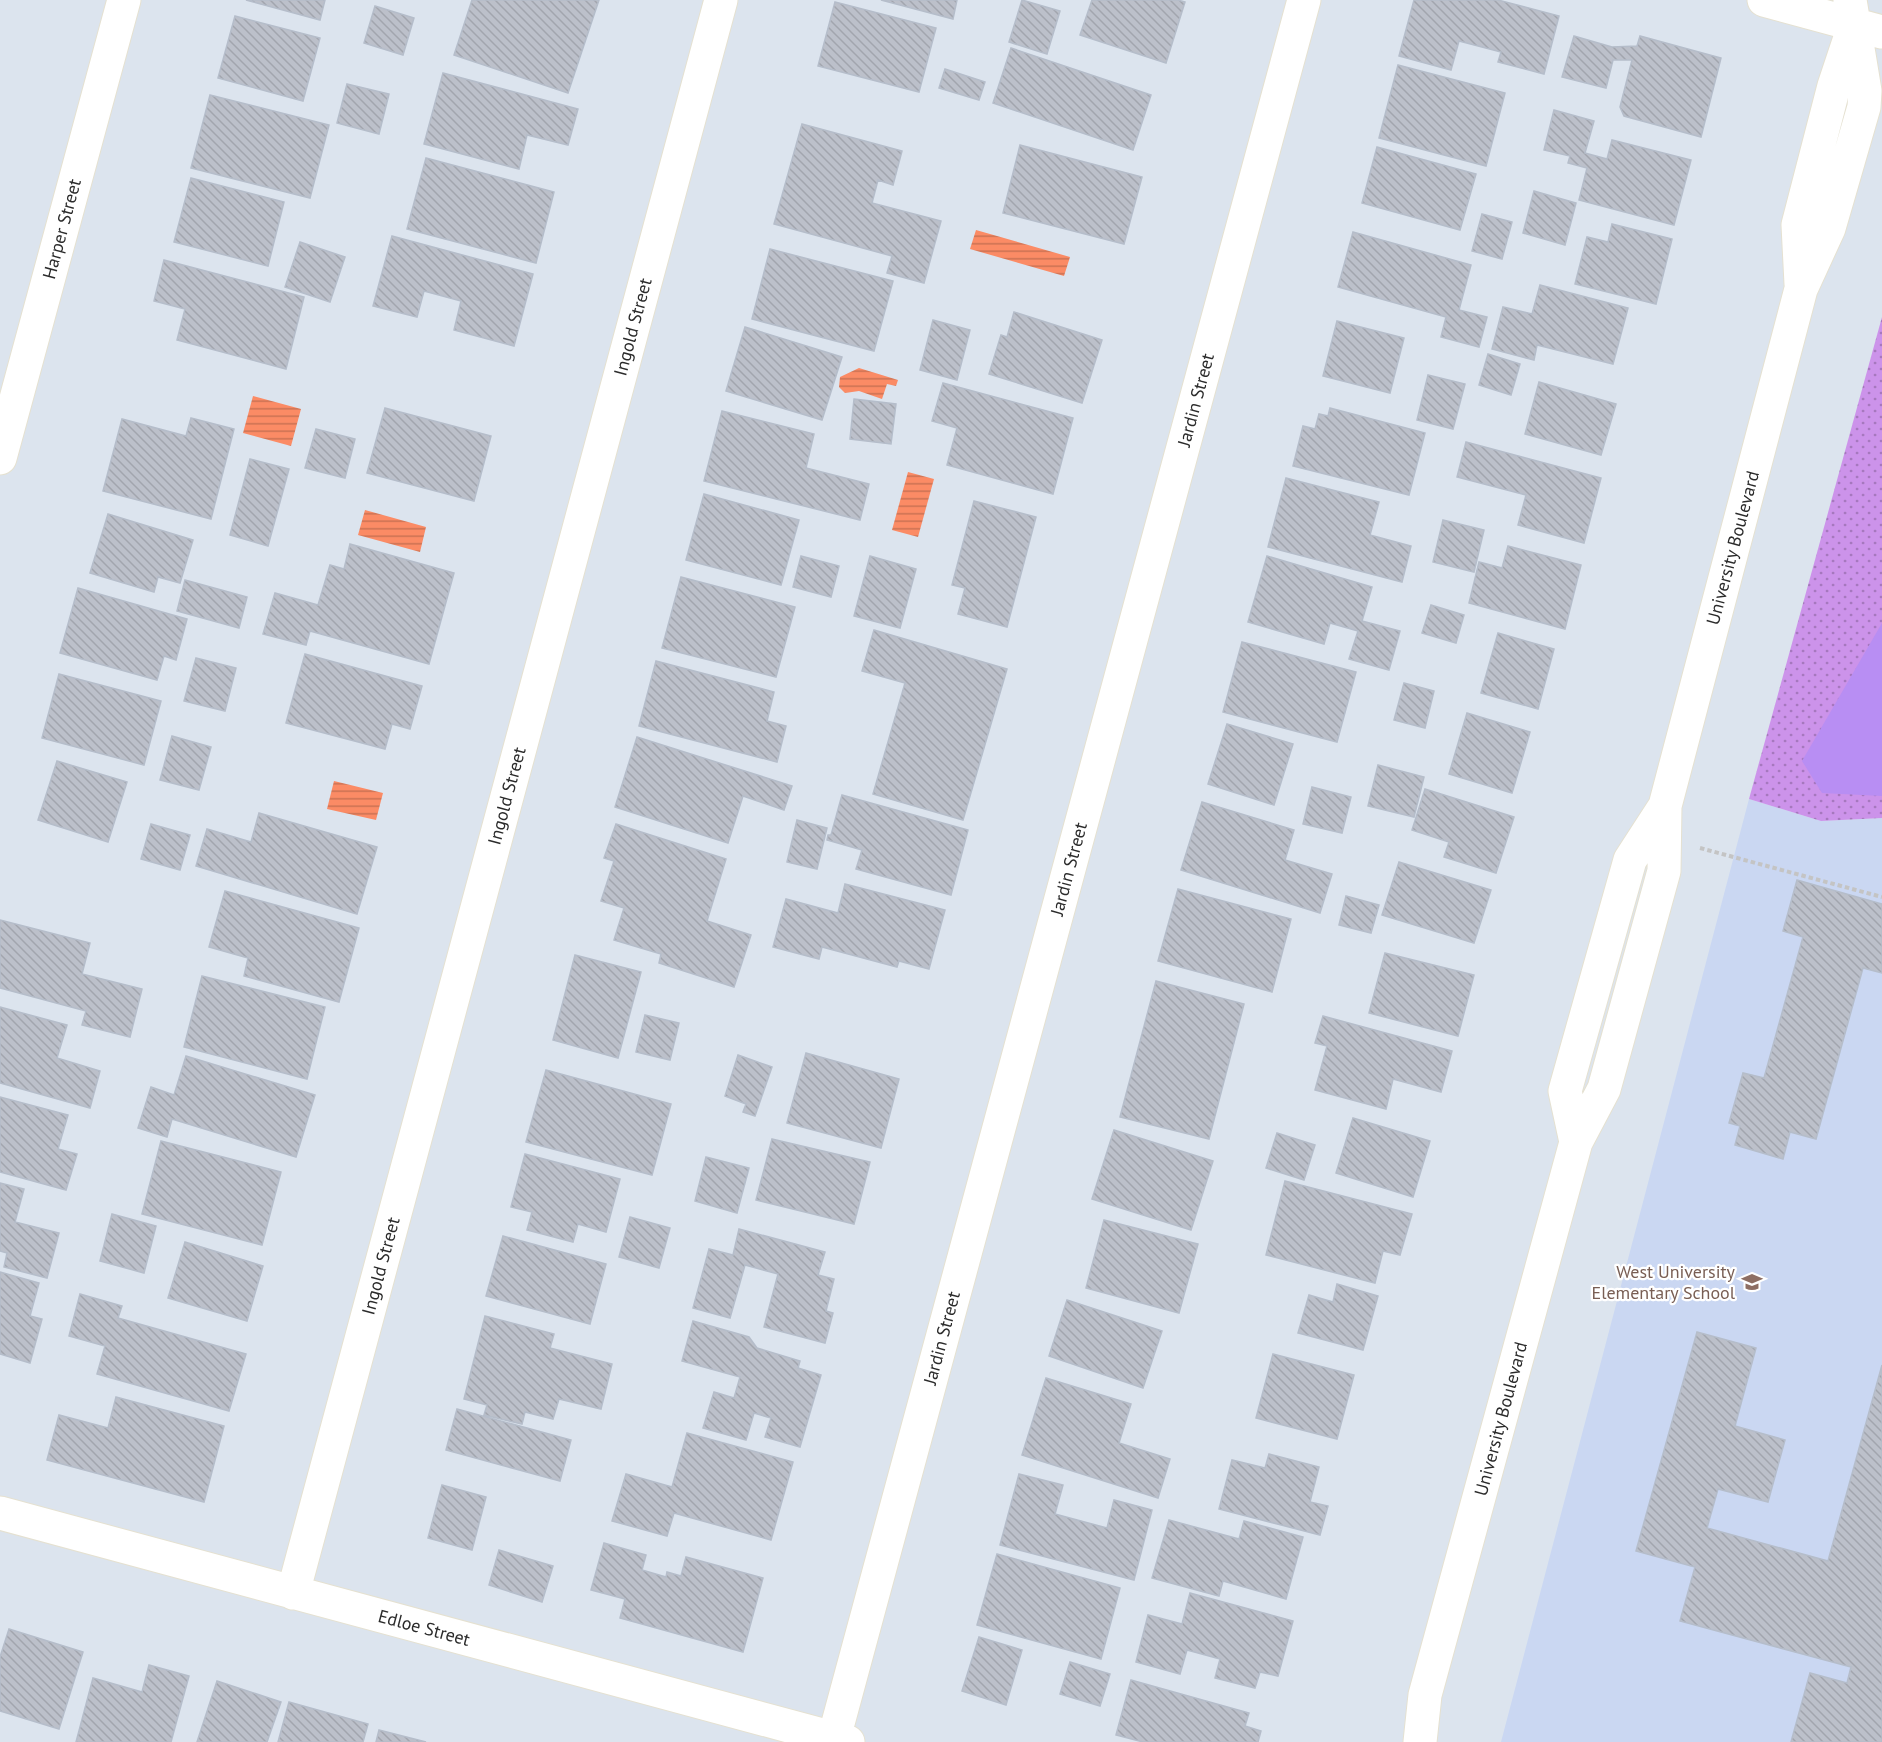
<svg xmlns="http://www.w3.org/2000/svg" width="1882" height="1742" font-family="'PT Sans',sans-serif">
<defs>
<pattern id="park-dots" width="8" height="8" patternUnits="userSpaceOnUse" patternTransform="scale(1.5)"><rect width="8" height="8" fill="#cc93ea"/><path d="M2 2h.1M6 6h.1" fill="none" stroke="#a678be" stroke-width="1.8" stroke-linecap="round"/></pattern>
<pattern id="water-rules" width="6" height="5" patternUnits="userSpaceOnUse" patternTransform="scale(1.5)"><rect width="6" height="5" fill="#fb8b65"/><path d="M0 2.5h6" fill="none" stroke="#cb7253"/></pattern>
<pattern id="building-back-hatch" width="6" height="6" patternUnits="userSpaceOnUse" patternTransform="scale(1.5)"><rect width="6" height="6" fill="#bcc0ca"/><path d="M-1 5l2 2M0 0l6 6M5-1l2 2" fill="none" stroke="#a2a5ae"/></pattern>
</defs>
<rect width="100%" height="100%" fill="#dce4ee"/>
<path fill="#cad7f2" d="M1749 799 1821 821 1882 818V1742H1501Z"/>
<path fill="url(#park-dots)" d="M1882 317V818L1821 821 1749 799Z"/>
<path fill="#b88ef3" d="M1882 623V796L1822 793 1802 761Z"/>
<path fill="url(#water-rules)" d="M976 230 1070 257 1064 276 970 249Z
M859 368 898 380 896 386 887 384 882 399 859 391 845 393 839 387 840 377Z
M253 396 301 409 291 446 243 433Z
M908 472 934 479 918 537 892 530Z
M365 510 426 527 420 552 358 535Z
M334 781 383 793 376 820 327 809Z"/>
<path fill="url(#building-back-hatch)" stroke="#b5bdca" stroke-width="1.5" d="M246 0H325L320 20Z
M472 0H599L568 93 454 55Z
M881 0H957L953 19Z
M1022 0 1060 11 1047 54 1009 42Z
M1092 0H1178L1185 2 1166 63 1080 35Z
M1414 0H1498L1559 16 1544 74 1498 62 1501 52 1459 41 1451 70 1399 56Z
M835 2 936 28 919 92 818 66Z
M375 6 414 18 403 55 364 43Z
M235 16 320 38 303 101 218 78Z
M1574 36 1612 47 1637 46 1640 36 1721 58 1701 137 1624 116 1620 107 1632 60H1613L1606 88 1562 77Z
M1011 48 1151 95 1133 150 993 103Z
M1398 65 1505 93 1486 166 1379 138Z
M945 69 985 82 979 100 939 88Z
M443 73 578 109 568 145 527 135 519 169 424 144Z
M347 84 389 94 379 134 337 123Z
M210 95 329 125 310 198 191 168Z
M1554 110 1594 121 1585 153 1607 159 1612 140 1691 160 1674 225 1579 200 1587 168 1568 163 1570 156 1544 150Z
M802 124 902 151 893 185 878 180 872 203 941 221 924 283 887 273 892 256 774 224Z
M1020 145 1142 177 1124 244 1003 213Z
M1377 147 1476 174 1460 230 1362 203Z
M426 158 554 192 536 263 407 229Z
M191 178 284 202 268 266 174 242Z
M1534 191 1576 203 1565 245 1523 233Z
M1482 214 1512 222 1502 259 1472 251Z
M1612 224 1672 239 1656 304 1575 284 1587 237 1608 242Z
M1353 232 1471 265 1459 310 1487 317 1479 347 1441 337 1446 317 1338 287Z
M392 236 533 274 514 346 454 330 461 301 424 291 417 317 373 306Z
M300 242 345 257 330 302 285 287Z
M770 249 893 281 874 351 752 319Z
M164 260 304 297 286 369 177 340 185 309 154 301Z
M1540 285 1628 308 1613 364 1537 345 1534 360 1492 349 1503 307 1532 314Z
M1014 312 1102 340 1082 403 989 374 1001 335 1007 337Z
M933 320 970 330 957 380 920 370Z
M1337 321 1404 338 1390 393 1323 376Z
M745 327 842 357 822 420 726 391Z
M1488 354 1520 364 1511 395 1479 385Z
M1428 375 1465 384 1453 429 1417 420Z
M1539 382 1616 404 1601 455 1525 434Z
M943 383 1073 418 1053 494 947 465 957 428 932 421Z
M854 399 896 404 891 444 850 439Z
M385 408 491 436 474 501 367 473Z
M1330 408 1425 433 1409 495 1293 466 1303 426 1315 429 1319 414 1328 416Z
M722 411 814 434 806 468 869 484 860 520 704 481Z
M191 418 234 429 211 519 103 491 122 419 186 436Z
M316 429 355 439 345 478 305 468Z
M1466 442 1601 478 1584 543 1518 525 1526 495 1457 477Z
M250 459 289 469 268 546 230 535Z
M1286 478 1379 502 1370 535 1411 546 1402 582 1268 547Z
M704 494 799 520 781 585 686 560Z
M974 501 1036 517 1007 627 958 614 965 588 952 585Z
M108 514 193 540 180 583 158 577 154 592 90 573Z
M1443 520 1484 530 1474 572 1433 562Z
M350 544 454 573 429 664 310 631 306 645 263 634 275 593 318 605 330 565 344 569Z
M1508 546 1581 565 1565 629 1469 603 1479 562 1502 568Z
M801 556 839 566 831 597 793 587Z
M870 556 916 569 900 628 854 616Z
M1267 556 1372 587 1362 621 1400 631 1389 670 1349 659 1358 631 1330 623 1324 644 1248 622Z
M681 577 795 607 776 677 662 648Z
M185 580 247 597 239 628 177 611Z
M78 588 187 619 176 660 164 656 157 680 60 653Z
M1431 605 1464 615 1456 643 1422 633Z
M874 630 1007 669 963 820 873 794 905 683 862 671Z
M1498 633 1554 649 1538 709 1481 693Z
M1242 642 1356 672 1337 742 1223 712Z
M305 654 422 686 410 729 392 724 385 749 286 723Z
M196 658 236 668 225 711 184 701Z
M656 661 774 692 767 721 786 726 777 762 639 726Z
M59 674 161 701 144 765 42 738Z
M1404 683 1434 691 1425 728 1394 720Z
M1467 713 1530 732 1512 793 1449 774Z
M1227 724 1293 744 1274 805 1208 784Z
M172 736 211 747 199 790 160 780Z
M637 737 792 786 784 810 743 796 728 843 615 807Z
M57 761 127 782 108 842 38 820Z
M1378 765 1424 777 1414 817 1368 806Z
M1312 787 1351 797 1342 833 1303 824Z
M1425 789 1514 817 1496 873 1444 857 1449 842 1412 830Z
M842 795 968 830 951 895 856 869 862 850 827 840 828 835H831Z
M1202 802 1294 830 1285 860 1332 874 1320 913 1181 870Z
M259 813 377 847 357 914 196 866 207 829 251 842Z
M797 820 827 828 817 869 787 862Z
M151 824 190 835 180 870 141 859Z
M616 824 726 859 707 921 751 935 734 987 659 963 661 954 614 940 624 908 601 901 614 861 604 858Z
M1399 862 1491 890 1474 943 1382 915Z
M1797 880 1882 904V973L1863 968 1816 1139 1790 1132 1783 1159 1735 1145 1740 1126 1729 1123 1743 1073 1764 1078 1803 937 1783 931Z
M845 884 945 910 929 969 899 961 897 967 822 947 819 959 773 947 786 899 838 913Z
M1178 889 1291 919 1272 992 1158 961Z
M225 891 359 928 339 1002 244 976 248 958 209 947Z
M1346 896 1379 905 1371 933 1339 925Z
M0 920 90 943 82 974 142 989 130 1037 82 1025 86 1011 0 988Z
M1385 953 1474 975 1458 1036 1369 1013Z
M575 955 641 972 618 1058 553 1040Z
M202 976 325 1007 307 1079 184 1047Z
M1156 981 1244 1004 1209 1139 1120 1117Z
M0 1007 67 1025 57 1058 100 1071 90 1108 0 1083Z
M645 1015 679 1023 670 1060 636 1052Z
M1323 1016 1452 1051 1441 1092 1393 1079 1386 1109 1315 1090 1327 1046 1315 1043Z
M806 1053 899 1079 881 1148 787 1123Z
M738 1055 772 1067 755 1116 743 1112 746 1104 725 1096Z
M186 1056 315 1095 296 1157 172 1119 167 1137 138 1128 151 1087 174 1095Z
M546 1070 671 1104 652 1175 526 1142Z
M0 1097 68 1115 58 1149 77 1154 66 1190 0 1172Z
M1353 1118 1430 1141 1413 1197 1336 1173Z
M1114 1130 1213 1161 1191 1230 1092 1199Z
M1277 1133 1315 1145 1304 1180 1266 1168Z
M772 1139 870 1162 854 1224 756 1200Z
M161 1141 281 1172 262 1245 142 1214Z
M525 1154 620 1179 606 1232 578 1224 573 1242 527 1230 532 1212 511 1207Z
M706 1157 749 1168 737 1213 695 1201Z
M1285 1181 1412 1214 1400 1255 1383 1251 1375 1283 1266 1255Z
M0 1183 24 1189 15 1222 59 1233 47 1278 4 1267 7 1253 0 1251Z
M112 1214 156 1226 144 1273 100 1261Z
M630 1217 670 1228 659 1268 619 1257Z
M1104 1220 1198 1244 1179 1313 1086 1288Z
M739 1229 825 1252 818 1275 834 1279 826 1311 833 1313 825 1343 764 1327 778 1274 745 1265 730 1318 693 1308 709 1249 733 1255Z
M503 1236 606 1264 590 1324 486 1296Z
M185 1242 263 1266 247 1321 168 1298Z
M0 1272 39 1283 30 1316 42 1319 30 1363 0 1354Z
M1337 1284 1378 1296 1363 1350 1298 1333 1309 1295 1333 1302Z
M80 1294 122 1306 118 1318 246 1354 229 1411 97 1374 105 1346 69 1336Z
M1067 1300 1162 1331 1143 1388 1049 1356Z
M485 1316 554 1334 550 1348 612 1364 601 1409 559 1399 553 1419 525 1412 522 1424 484 1415 487 1405 464 1399Z
M693 1321 749 1337 757 1348 800 1361 798 1368 821 1375 800 1447 765 1437 771 1418 754 1413 746 1440 703 1428 714 1392 734 1398 740 1377 682 1361Z
M1697 1332 1756 1348 1735 1426 1785 1440 1768 1502 1718 1489 1707 1528 1828 1561 1882 1365V1742H1791L1810 1673 1847 1683 1851 1667 1680 1621 1695 1567 1636 1551Z
M1273 1354 1354 1375 1337 1439 1256 1418Z
M1046 1378 1131 1404 1119 1443 1170 1459 1158 1498 1022 1455Z
M116 1397 224 1426 204 1502 47 1460 59 1415 108 1428Z
M457 1409 571 1440 560 1481 446 1450Z
M687 1433 793 1462 771 1540 674 1513 667 1536 612 1521 626 1474 672 1487Z
M1269 1454 1319 1467 1310 1502 1328 1506 1320 1535 1219 1509 1232 1460 1265 1468Z
M1019 1474 1063 1485 1055 1514 1107 1528 1114 1500 1152 1510 1134 1580 1000 1545Z
M442 1485 486 1497 472 1550 428 1538Z
M1169 1520 1239 1539 1244 1521 1303 1537 1286 1599 1223 1581 1219 1596 1152 1578Z
M604 1543 646 1555 642 1570 666 1577 667 1572 681 1576 686 1557 763 1578 743 1652 620 1618 625 1599 591 1590Z
M499 1550 553 1566 542 1602 489 1585Z
M997 1554 1120 1588 1101 1659 977 1625Z
M1190 1593 1293 1621 1278 1676 1260 1672 1255 1688 1215 1678 1220 1659 1187 1650 1180 1674 1136 1662 1148 1615 1182 1624Z
M9 1629 83 1652 59 1729 0 1711V1657Z
M979 1637 1022 1650 1006 1705 962 1691Z
M1070 1662 1110 1674 1100 1706 1060 1694Z
M149 1665 189 1676 171 1742H76L93 1678 142 1692Z
M1131 1680 1249 1713 1245 1726 1261 1731 1258 1742H1143L1116 1735Z
M217 1681 281 1702 267 1742H197Z
M289 1702 368 1724 363 1742H278Z
M379 1730 426 1742H376Z"/>
<g fill="none" stroke-linecap="round" stroke-linejoin="round">
<g stroke="#e5e1d1" stroke-width="35">
<path id="minor" d="M0 458 124 0
M0 1513 848 1742
M293 1593 721 0
M834 1738 1304 0"/>
</g>
<g stroke="#e5e1d1" stroke-width="35">
<path id="tertiary" d="M1764 0 1882 32
M1801 284 1798 225 1834 86 1853 29
M1576 1142 1565 1091 1630 860 1665 806
M1420 1742 1425 1695 1576 1142 1604 1089 1664 871 1665 806 1801 289 1829 228 1864 107 1865 91 1850 0"/>
</g>
<path stroke="#c4c4c4" stroke-width="4" stroke-dasharray="4.5 3" stroke-linecap="butt" d="M1700 848 1882 897"/>
<use href="#minor" stroke="#fff" stroke-width="33"/>
<use href="#tertiary" stroke="#fff" stroke-width="33"/>
</g>
<defs>
<g id="school-bare" transform="scale(1.62)"><path d="M0-5L7-2L0 1L-7-2ZM-4 1L0 2.5L4 1V4Q0 6-4 4Z" fill="#8d6e63" stroke="#fff" stroke-width="2.5" paint-order="stroke"/></g>
</defs>
<g fill-rule="evenodd">
<use href="#school-bare" x="1752" y="1282"/>
</g>
<g text-anchor="middle" stroke-width="4.5" stroke-linejoin="round" paint-order="stroke">
<g font-size="18" fill="#2b2b2b" stroke="#fff">
<text transform="translate(62 229) rotate(-75)" y="6">Harper Street</text>
<text transform="translate(633 327) rotate(-75)" y="6">Ingold Street</text>
<text transform="translate(1196 400) rotate(-75)" y="6">Jardin Street</text>
<text transform="translate(1733 548) rotate(-75)" y="6">University Boulevard</text>
<text transform="translate(507 796) rotate(-75)" y="6">Ingold Street</text>
<text transform="translate(1069 869) rotate(-75)" y="6">Jardin Street</text>
<text transform="translate(381 1266) rotate(-75)" y="6">Ingold Street</text>
<text transform="translate(942 1338) rotate(-75)" y="6">Jardin Street</text>
<text transform="translate(1501 1419) rotate(-75)" y="6">University Boulevard</text>
<text transform="translate(424 1628) rotate(15)" y="6">Edloe Street</text>
</g>
<g font-size="18" fill="#785e54" stroke="#fff" text-anchor="end">
<text x="1735" y="1278">West University<tspan x="1735" dy="21">Elementary School</tspan></text>
</g>
</g>
</svg>
